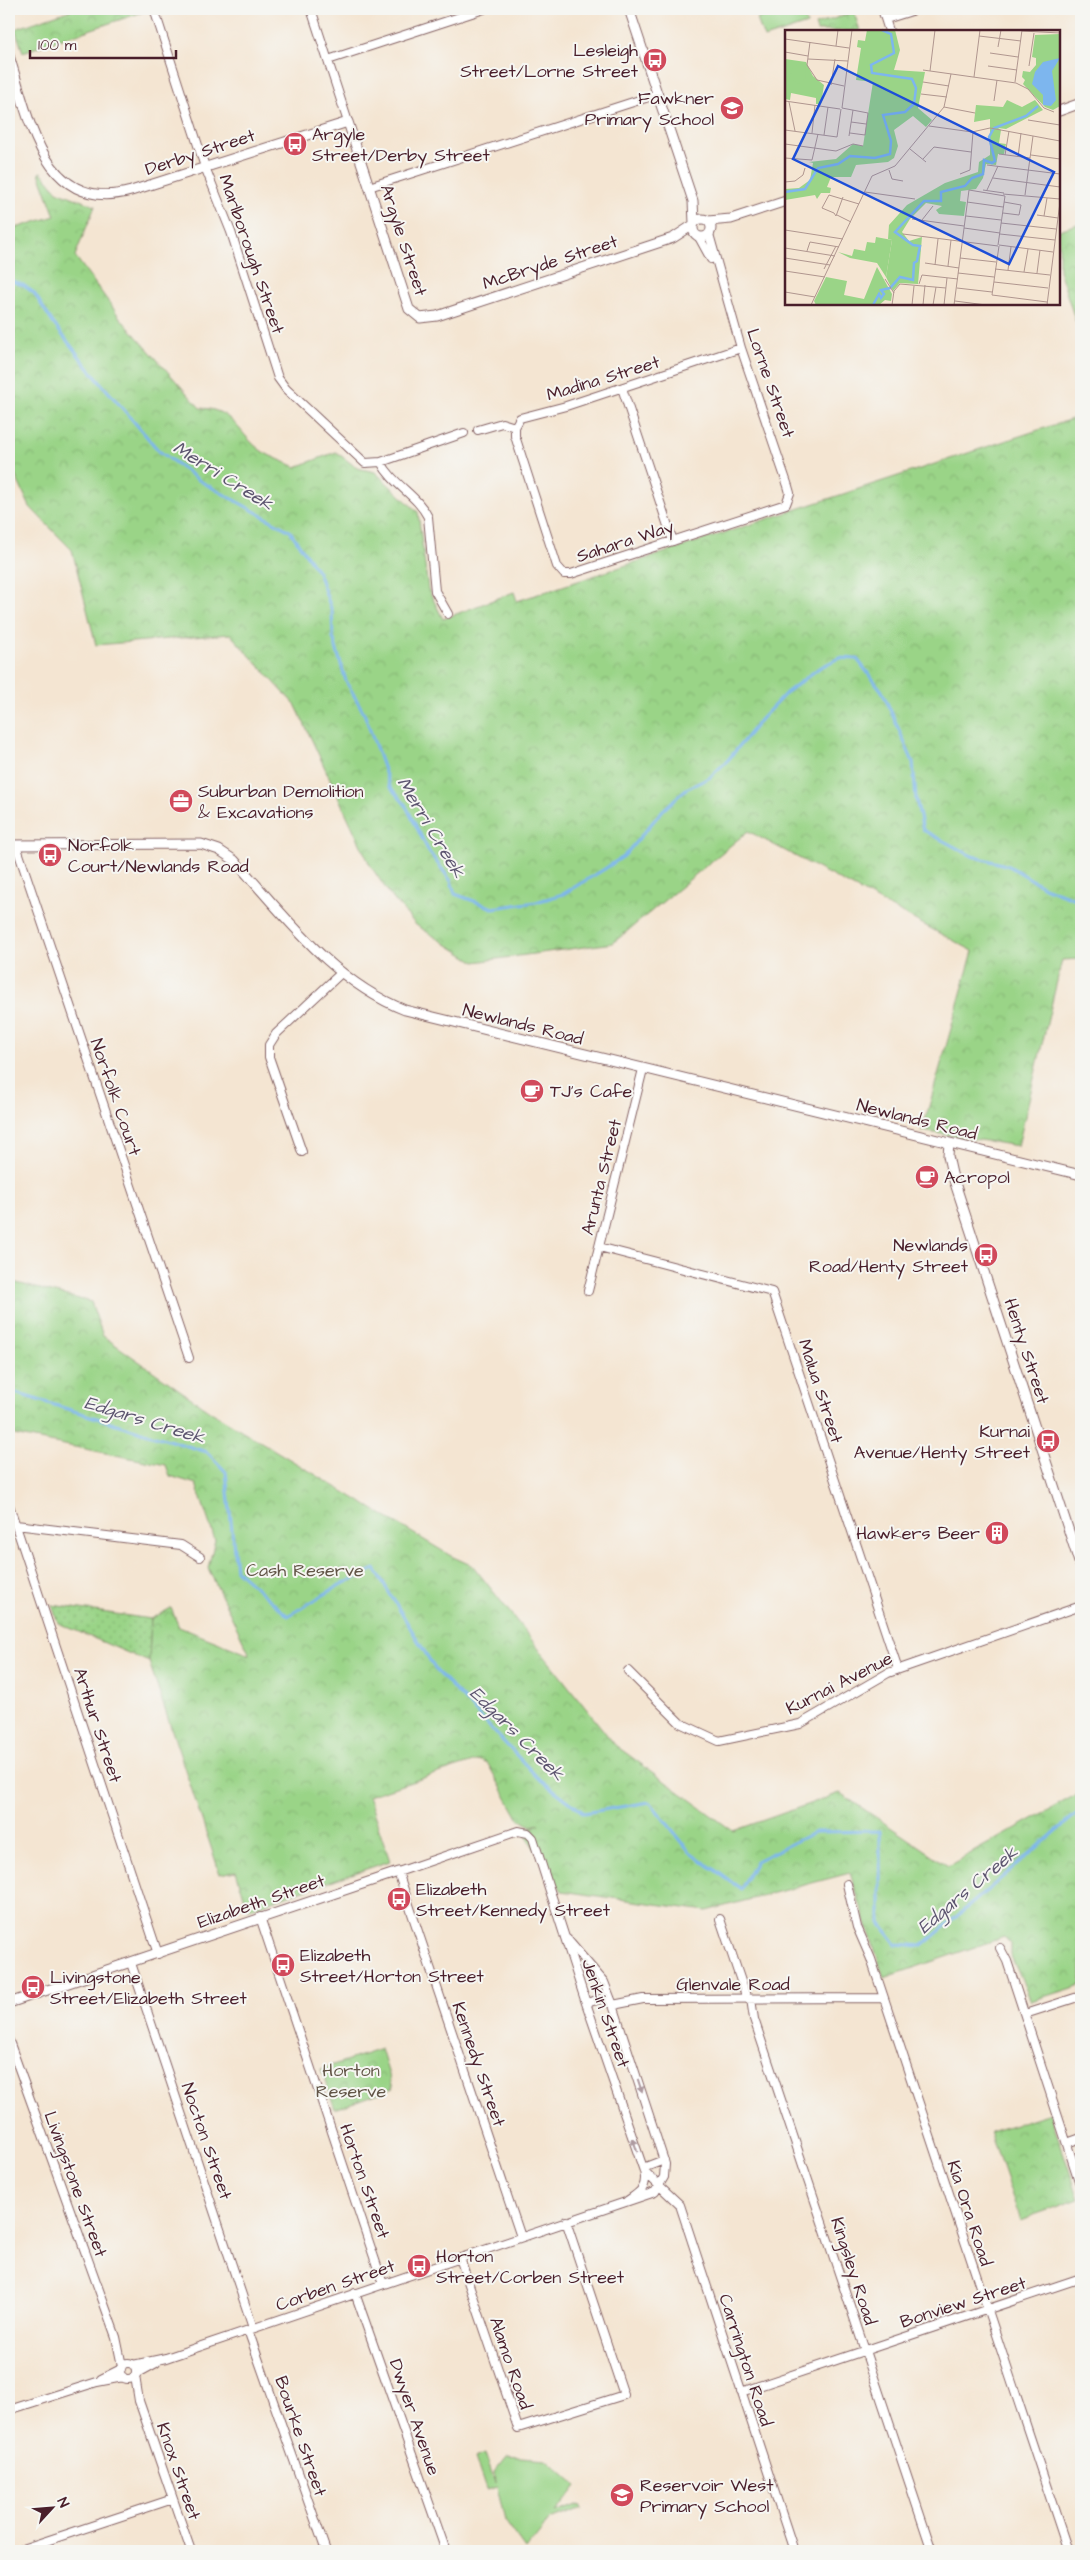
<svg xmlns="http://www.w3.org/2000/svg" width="1090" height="2560" font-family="'Architects Daughter',sans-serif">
<defs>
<pattern id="grass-dots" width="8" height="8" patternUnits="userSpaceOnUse" patternTransform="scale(1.25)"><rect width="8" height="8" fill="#9ad487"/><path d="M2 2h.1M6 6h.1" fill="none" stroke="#86b675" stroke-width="1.8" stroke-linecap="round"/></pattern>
<pattern id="park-crowns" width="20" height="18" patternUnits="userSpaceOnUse" patternTransform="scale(1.25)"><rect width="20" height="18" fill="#9ad487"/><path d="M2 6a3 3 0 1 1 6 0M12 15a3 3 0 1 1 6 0" fill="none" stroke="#86b675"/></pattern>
</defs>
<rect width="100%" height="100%" fill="#f6f6f2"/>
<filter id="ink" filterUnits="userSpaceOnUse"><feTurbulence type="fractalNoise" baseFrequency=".02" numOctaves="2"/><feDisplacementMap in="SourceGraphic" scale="10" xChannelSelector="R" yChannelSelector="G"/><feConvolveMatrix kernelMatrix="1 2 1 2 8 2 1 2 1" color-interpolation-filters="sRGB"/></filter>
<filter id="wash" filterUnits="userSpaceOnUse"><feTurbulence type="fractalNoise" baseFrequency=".0096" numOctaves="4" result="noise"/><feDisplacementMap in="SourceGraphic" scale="20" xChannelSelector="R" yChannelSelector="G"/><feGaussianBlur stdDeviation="1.12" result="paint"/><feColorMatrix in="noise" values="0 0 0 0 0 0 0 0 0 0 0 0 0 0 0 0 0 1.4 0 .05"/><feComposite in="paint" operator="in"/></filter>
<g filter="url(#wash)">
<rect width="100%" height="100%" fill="#f4e5d2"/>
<path fill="url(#grass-dots)" stroke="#727a59" d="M52 1605 151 1619 149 1662 58 1623Z"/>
<path fill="url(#park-crowns)" stroke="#727a59" d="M74 9H142L143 12 23 52 15 29Z
M854 12 860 31H817L815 25Z
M41 172 57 191 95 206 75 256 121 319 200 408C235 409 238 435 263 452 273 458 286 462 296 467L336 452 357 468 375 472 418 512 428 589 443 619 514 592 517 601 1081 416V959L1062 960 1018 1146 922 1131 973 951 748 831 613 943 475 962 416 925 390 895 370 865 296 706 230 634 96 645 72 550 30 507 9 462V230L55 216 39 173Z
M1081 223V338L1059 270V230Z
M9 1281 91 1302 103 1336 211 1412 451 1556 473 1566 615 1745 733 1831 840 1793 948 1866 1081 1792V1985L1031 2001 1011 1956V1944L1004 1937 884 1978 850 1873 706 1911 562 1891 523 1831 539 1824 531 1826 518 1818 488 1764 479 1760 368 1796 390 1861 248 1909 236 1871 220 1874 149 1662 151 1619 171 1608 179 1627 250 1655 208 1568 215 1540 196 1484 170 1476 166 1465 9 1434Z
M381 2049 393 2088 335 2109 321 2069Z
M1050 2113 1079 2199 1020 2220 990 2132Z"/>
<path fill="#9ad487" stroke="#727a59" d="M786 9H802L807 24 764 38 757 19Z
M485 2454 495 2483 494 2472 507 2456 547 2459 577 2486 556 2513 579 2504 581 2508 550 2520 526 2550 505 2521 497 2487 486 2490 475 2458Z"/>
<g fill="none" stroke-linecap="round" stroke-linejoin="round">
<path stroke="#7db6ee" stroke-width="3" d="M9 280 23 285 34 293 53 323 94 375 159 451 200 481 290 531 318 572 332 611 333 637 346 681 364 713 390 787 405 804 429 852 451 881 455 894 493 908 536 902 563 894 603 870 624 856 663 810 686 789 709 778 728 760 761 719 786 693 819 668 839 658 857 659 882 691 913 762 916 799 923 830 972 856 1009 866 1044 887 1081 901
M9 1391 207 1452 226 1472 236 1570 288 1616 338 1586 375 1569 435 1669 537 1777 584 1813 650 1802 690 1852 741 1889 756 1861 815 1832 880 1831V1923L896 1944 922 1946 1081 1810"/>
</g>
</g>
<g filter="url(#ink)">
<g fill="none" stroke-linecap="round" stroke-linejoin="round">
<g stroke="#866465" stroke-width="10">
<path id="minor" d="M154 9 205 167 231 232 278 378 286 389 365 463 381 462 464 433
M311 9 348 122
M882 9 889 31
M886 19 918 9
M328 60 484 9
M369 187 658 94
M699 237 711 259
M622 388 673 541
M515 427V436L557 566 564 574H571L786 504 790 493 788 486 741 348 709 234
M515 427 520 418 566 406 741 348
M478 430 502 423 515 427
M381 462C392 484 417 495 428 517L435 591 448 614
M16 845 189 1358
M302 1152 269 1057V1045L276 1034 340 974
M599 1247 772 1292 898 1669
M588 1291 643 1069
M9 1505 158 1954
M16 1525 181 1545 200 1557
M628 1671 680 1723 719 1741 800 1724 888 1673 1081 1606
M847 1884 857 1927 871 1959 1068 2551
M260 1917 383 2284
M720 1919 747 1999
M1000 1948 1007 1961 1081 2187
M131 1963 253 2328
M751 1999 754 2019 932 2551
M586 2003 601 1999 613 2005 643 1999 883 1998
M1025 2014 1081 1996
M9 2041 116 2337 122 2366
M1067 2143 1081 2138
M643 2168 664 2160
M646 2173 680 2205 794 2551
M521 2237 398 1872 518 1831 528 1833 533 1838 586 2003 644 2171C648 2188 640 2192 627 2201
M460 2258 518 2428 624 2395 566 2221
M355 2293 446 2551
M248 2330 326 2551
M120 2371a8 8 0 1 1 16 0a8 8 0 1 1-16 0Z
M133 2365 166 2358 655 2192 664 2177 665 2164 613 2005 604 1982 567 1939
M136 2374 156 2363
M135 2376 139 2401 191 2551
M101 2379 121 2369
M741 2392 1081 2278
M9 2410 97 2382 123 2377
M16 2551 173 2499"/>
</g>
<g stroke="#866465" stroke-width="11">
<path id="tertiary" d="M629 9 693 201 694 223
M9 56C29 117 43 215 131 191L348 122 409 309 420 318 437 316 673 238 693 225
M1059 111 1081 103
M693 228a9 9 0 1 1 18 0a9 9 0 1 1-18 0Z
M708 221 731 219 786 201
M9 845 201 844 219 850 234 860C286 917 332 981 405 1010L1081 1175
M949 1143 948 1156 952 1174 1081 1568
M9 2003 398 1872"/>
</g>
<use href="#minor" stroke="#fff" stroke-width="8"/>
<use href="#tertiary" stroke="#fff" stroke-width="9"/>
</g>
<defs><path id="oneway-solid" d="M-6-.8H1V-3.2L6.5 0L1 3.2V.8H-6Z" transform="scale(1.25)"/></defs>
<g fill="#ae9aa0">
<use href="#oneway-solid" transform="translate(640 2086) rotate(72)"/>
<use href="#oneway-solid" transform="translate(635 2145) rotate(-109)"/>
</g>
</g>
<defs>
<g id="bus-disc" transform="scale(1.25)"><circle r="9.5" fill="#d1495b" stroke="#f6f6f2"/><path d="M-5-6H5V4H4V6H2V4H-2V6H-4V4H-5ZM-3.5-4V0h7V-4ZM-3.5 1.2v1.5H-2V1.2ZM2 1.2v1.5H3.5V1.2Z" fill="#fff"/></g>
<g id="school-disc" transform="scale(1.25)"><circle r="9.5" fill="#d1495b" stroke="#f6f6f2"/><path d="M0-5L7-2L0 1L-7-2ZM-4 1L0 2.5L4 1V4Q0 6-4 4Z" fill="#fff"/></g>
<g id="office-disc" transform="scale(1.25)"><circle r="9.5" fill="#d1495b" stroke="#f6f6f2"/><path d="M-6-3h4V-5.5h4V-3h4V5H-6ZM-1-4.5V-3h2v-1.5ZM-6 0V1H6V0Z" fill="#fff"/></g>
<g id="cafe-disc" transform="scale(1.25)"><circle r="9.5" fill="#d1495b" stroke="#f6f6f2"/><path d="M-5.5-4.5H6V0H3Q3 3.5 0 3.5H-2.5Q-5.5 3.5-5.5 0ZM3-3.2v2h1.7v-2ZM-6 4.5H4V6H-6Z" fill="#fff"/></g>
<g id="building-disc" transform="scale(1.25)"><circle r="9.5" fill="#d1495b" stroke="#f6f6f2"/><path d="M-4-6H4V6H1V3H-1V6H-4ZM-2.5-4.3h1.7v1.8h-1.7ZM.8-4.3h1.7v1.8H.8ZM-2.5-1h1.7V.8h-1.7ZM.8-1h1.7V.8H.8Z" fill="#fff"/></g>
</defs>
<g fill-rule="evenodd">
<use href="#bus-disc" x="655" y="60"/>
<use href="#school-disc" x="732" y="108"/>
<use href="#bus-disc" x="295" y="144"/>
<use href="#office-disc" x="181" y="801"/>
<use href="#bus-disc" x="50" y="855"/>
<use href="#cafe-disc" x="532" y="1091"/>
<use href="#cafe-disc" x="927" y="1177"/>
<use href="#bus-disc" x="986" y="1255"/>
<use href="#bus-disc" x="1048" y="1441"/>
<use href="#building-disc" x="997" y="1533"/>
<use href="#bus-disc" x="399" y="1899"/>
<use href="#bus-disc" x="283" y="1965"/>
<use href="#bus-disc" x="33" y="1987"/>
<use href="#bus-disc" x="419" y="2266"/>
<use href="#school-disc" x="622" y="2495"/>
</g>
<g text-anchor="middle" stroke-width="4" stroke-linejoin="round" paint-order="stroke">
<g font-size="18" fill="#4a1f2b" stroke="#f6f6f2" text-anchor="start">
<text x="638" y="56" text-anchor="end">Lesleigh<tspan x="638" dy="21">Street/Lorne Street</tspan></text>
<text x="714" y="104" text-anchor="end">Fawkner<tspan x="714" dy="21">Primary School</tspan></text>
<text x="312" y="140">Argyle<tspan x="312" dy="21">Street/Derby Street</tspan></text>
<text x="198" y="797">Suburban Demolition<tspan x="198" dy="21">&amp; Excavations</tspan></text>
<text x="68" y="851">Norfolk<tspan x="68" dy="21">Court/Newlands Road</tspan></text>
<text x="550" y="1097">TJ's Cafe</text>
<text x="944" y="1183">Acropol</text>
<text x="968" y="1251" text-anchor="end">Newlands<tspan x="968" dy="21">Road/Henty Street</tspan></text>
<text x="1030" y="1437" text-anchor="end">Kurnai<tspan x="1030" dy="21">Avenue/Henty Street</tspan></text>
<text x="980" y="1539" text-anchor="end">Hawkers Beer</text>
<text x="416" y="1895">Elizabeth<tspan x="416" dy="21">Street/Kennedy Street</tspan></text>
<text x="300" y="1961">Elizabeth<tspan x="300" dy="21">Street/Horton Street</tspan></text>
<text x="50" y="1983">Livingstone<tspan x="50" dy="21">Street/Elizabeth Street</tspan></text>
<text x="436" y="2262">Horton<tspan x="436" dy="21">Street/Corben Street</tspan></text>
<text x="640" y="2491">Reservoir West<tspan x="640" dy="21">Primary School</tspan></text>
</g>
<g font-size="18" fill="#4a1f2b" stroke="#f6f6f2">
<text transform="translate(200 152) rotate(-18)" y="6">Derby Street</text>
<text transform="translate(404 240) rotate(72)" y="6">Argyle Street</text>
<text transform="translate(252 254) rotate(71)" y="6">Marlborough Street</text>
<text transform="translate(550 262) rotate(-18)" y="6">McBryde Street</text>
<text transform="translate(603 378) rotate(-17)" y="6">Madina Street</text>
<text transform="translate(771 383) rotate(71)" y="6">Lorne Street</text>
<text transform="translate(625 541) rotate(-18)" y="6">Sahara Way</text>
<text transform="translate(523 1024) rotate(14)" y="6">Newlands Road</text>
<text transform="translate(116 1097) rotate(71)" y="6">Norfolk Court</text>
<text transform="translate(917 1119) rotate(14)" y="6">Newlands Road</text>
<text transform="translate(601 1177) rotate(-76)" y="6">Arunta Street</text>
<text transform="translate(1027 1351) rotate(72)" y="6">Henty Street</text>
<text transform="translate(821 1391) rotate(72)" y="6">Malua Street</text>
<text transform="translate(839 1683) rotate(-27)" y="6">Kurnai Avenue</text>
<text transform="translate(98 1725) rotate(72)" y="6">Arthur Street</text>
<text transform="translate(261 1901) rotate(-19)" y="6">Elizabeth Street</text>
<text x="733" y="1990">Glenvale Road</text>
<text transform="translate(606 2013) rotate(71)" y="6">Jenkin Street</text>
<text transform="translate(479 2064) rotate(71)" y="6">Kennedy Street</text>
<text transform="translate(207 2141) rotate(71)" y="6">Nocton Street</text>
<text transform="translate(365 2181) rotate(71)" y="6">Horton Street</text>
<text transform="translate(76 2184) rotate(70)" y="6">Livingstone Street</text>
<text transform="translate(970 2213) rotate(72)" y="6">Kia Ora Road</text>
<text transform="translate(854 2271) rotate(72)" y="6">Kingsley Road</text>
<text transform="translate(335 2285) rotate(-19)" y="6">Corben Street</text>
<text transform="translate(963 2302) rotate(-18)" y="6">Bonview Street</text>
<text transform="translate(746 2360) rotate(72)" y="6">Carrington Road</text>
<text transform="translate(511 2363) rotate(71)" y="6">Alamo Road</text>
<text transform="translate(415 2417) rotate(71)" y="6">Dwyer Avenue</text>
<text transform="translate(301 2436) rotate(71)" y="6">Bourke Street</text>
<text transform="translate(179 2471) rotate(71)" y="6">Knox Street</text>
</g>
<g font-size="18" fill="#625547" stroke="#f6f6f2">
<text x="305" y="1576">Cash Reserve</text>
<text x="351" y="2076">Horton<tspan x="351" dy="21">Reserve</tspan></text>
</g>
<g font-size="19" font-style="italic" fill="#5c546f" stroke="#f6f6f2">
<text transform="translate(224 475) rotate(32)" y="7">Merri Creek</text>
<text transform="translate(432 827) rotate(59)" y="7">Merri Creek</text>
<text transform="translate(145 1419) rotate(17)" y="7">Edgars Creek</text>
<text transform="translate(518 1733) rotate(45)" y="7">Edgars Creek</text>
<text transform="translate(967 1889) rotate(-40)" y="7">Edgars Creek</text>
</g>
</g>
<g transform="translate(785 30)">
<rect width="275" height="275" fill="#f4e5d2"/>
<path d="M91 207 107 210 101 247 92 233 65 228 53 222 67 226 69 219 80 221 82 212 90 213Z" fill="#9ad487"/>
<path d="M82 0H110L115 20 109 40 140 42 133 78 147 90 141 97 128 86 109 100 113 116 109 128 103 132 71 135 66 147H46L42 157 46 158 45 163H36L32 169 30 165 0 170V159L14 158 25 150 28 133 24 132 51 129 68 114 78 116 88 52 71 50 76 18 72 17 73 10 80 11ZM275 4V76L268 80 260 77 238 54 240 50 237 47 238 41 245 42 251 35V28L247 27 250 5ZM0 29 21 32 28 46 39 55 36 74H31V68L6 63 5 70 0 69ZM222 70 237 77 250 70 258 80 221 99 213 98 216 100 214 113 221 114 219 124H213L211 135 201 134 198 148 191 159 176 161 175 171 181 172 179 186 154 184 151 180 157 176 141 173 125 189 117 202 124 211 137 207 133 254 115 253 108 261 101 247 107 210 103 209 104 195 122 175 160 153 193 142 194 132 205 125V89L189 92 191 75 218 77ZM92 237 107 264 106 271 100 270 94 275H31L29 271 41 247 62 251 59 265 79 269Z" fill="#9ad487"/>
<path d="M15 33 21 38 20 49 13 54 5 48 3 53 2 45 5 48 7 39Z" fill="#9ad487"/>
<path d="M275 28 267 41 271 70 266 76 258 75V65L247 54 250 42 258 32Z" fill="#7db6ee"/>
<path fill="none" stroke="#7db6ee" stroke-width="2.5" d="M0 162 20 159 33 138 53 134 65 126 90 128 105 124 106 111 98 85 120 82 129 74 131 58 127 49 87 43 86 35 109 23 106 4 97 0M88 275 94 264 96 268 99 264 96 260 105 258 115 247 128 250 129 233 132 231 135 216 128 215 110 202 139 171H156V162L180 156 187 148 198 144 199 130 207 133 210 131 204 107 209 98 241 86 253 76"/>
<path fill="none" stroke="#b0968f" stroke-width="1" d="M237 1 275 3M194 6 236 11M0 9 64 18M25 12 22 35 32 50 59 56M51 16 53 0M213 17 216 0M0 22 23 26M205 23 233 27M23 29 63 31M203 36 232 40M244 36 249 3M138 40 231 53 243 59 259 78 269 82M145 41 150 0M189 47 195 0M138 52 164 56M230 52 237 0M46 55 50 29M136 64 162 67M0 71 55 79M209 71 212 50M4 72 10 101M159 77 190 83M57 78 67 0M57 78 83 83 80 105 65 103M243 90 275 95M66 92 81 94M144 96 187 102 205 98 275 111M0 100 52 107 56 79M27 103 30 75M39 105 43 77M64 106 68 80M0 114 51 121 68 114 78 116M125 119 141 132M214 124 245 128M220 125 224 101M246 125 275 129M233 127 236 103M0 128 27 130 33 104M138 129 149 117 186 122M202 135 275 144M104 140 107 149 118 151M175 144 185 140 188 102M208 148 275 157M0 152 10 151 18 145 20 138M198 160 219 163M202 160 213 136M80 162 130 169M218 164 275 169M240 165 248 106M182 172 218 177M49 183 37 178 44 165 74 174M49 183 51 186 58 167M218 183 234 185 236 175 219 172M52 185 66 192M252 185 273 188M181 186 216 190M259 186 262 168M127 189 179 196M137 190 148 176M216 193 271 199M179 198 215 203M0 200 58 209M118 204 213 216M215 204 270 210M213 215 220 166M214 215 268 222M214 216 207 265 262 272M0 218 50 226M22 221 25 212 54 217M0 228 45 235M175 228 211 232M140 233 174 238M150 235 153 209M163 236 166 210M39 239 51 216M210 239 265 245M223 240 226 217M0 241 40 247M239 242 243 219M173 243 209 247M252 243 255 220M100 249 109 263M209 252 263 258M134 254 137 245 173 249M172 258 207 262M0 262 30 267M170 271 201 275M26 275 87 146 110 136 159 77 166 44M107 275 109 261 115 254 161 258M127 275 129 256M138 275 140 255M148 275 151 257M159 275 162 248M169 275 184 160 220 166M262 275 275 172"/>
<path fill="#1d4ed8" fill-opacity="0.15" stroke="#1d4ed8" stroke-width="2.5" d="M53 36 269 142 224 234 8 129Z"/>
<rect width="275" height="275" fill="none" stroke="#4a1f2b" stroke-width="2.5"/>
</g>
<rect width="1090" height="2560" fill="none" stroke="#f6f6f2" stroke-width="30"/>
<g transform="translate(52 2508) rotate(64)" stroke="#f6f6f2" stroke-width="4" paint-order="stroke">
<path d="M0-4L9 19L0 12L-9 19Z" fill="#4a1f2b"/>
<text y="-8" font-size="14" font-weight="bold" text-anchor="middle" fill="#4a1f2b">N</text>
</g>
<path d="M30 50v8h146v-8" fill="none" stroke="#4a1f2b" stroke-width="2.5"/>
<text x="38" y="50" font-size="15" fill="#4a1f2b" stroke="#f6f6f2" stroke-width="4" paint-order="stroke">100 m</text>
</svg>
